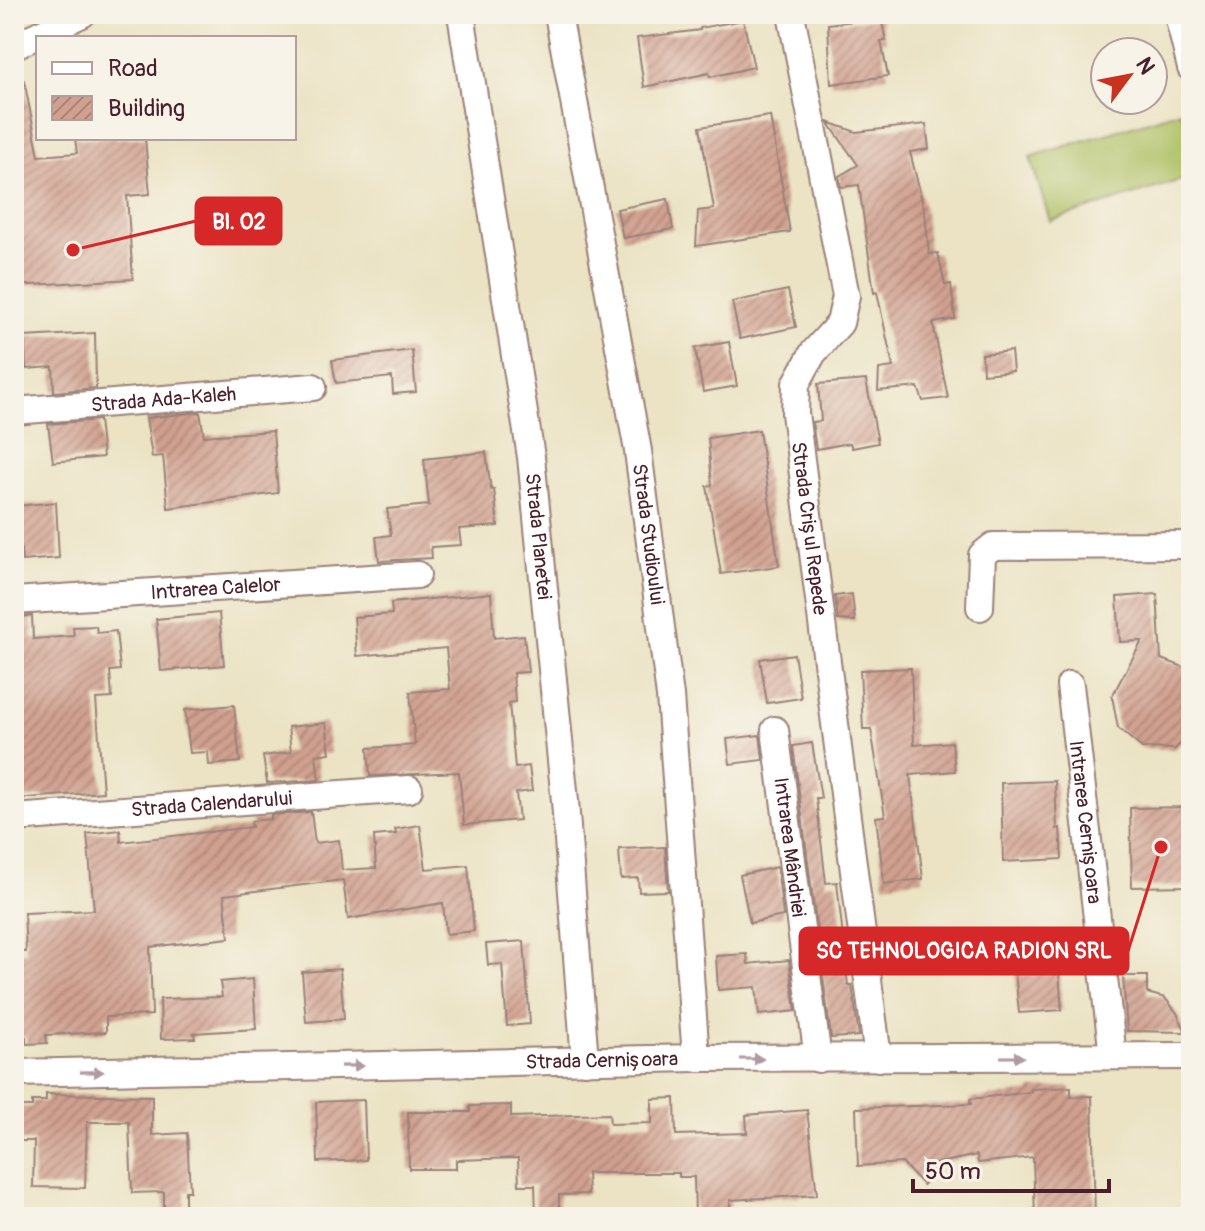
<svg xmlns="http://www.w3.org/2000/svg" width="1205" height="1231" font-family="Pangolin,sans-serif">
<defs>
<pattern id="building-hatch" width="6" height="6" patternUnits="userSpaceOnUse" patternTransform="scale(2)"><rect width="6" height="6" fill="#d1a190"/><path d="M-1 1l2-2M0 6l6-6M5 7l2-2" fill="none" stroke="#ac8376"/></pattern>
</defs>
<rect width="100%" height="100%" fill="#f7f3e8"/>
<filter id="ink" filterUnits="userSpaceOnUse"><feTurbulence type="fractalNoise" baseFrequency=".0125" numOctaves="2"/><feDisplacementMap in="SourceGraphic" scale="16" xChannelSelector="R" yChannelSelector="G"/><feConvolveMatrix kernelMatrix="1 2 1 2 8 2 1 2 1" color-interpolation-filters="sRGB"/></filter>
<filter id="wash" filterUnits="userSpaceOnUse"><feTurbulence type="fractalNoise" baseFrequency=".006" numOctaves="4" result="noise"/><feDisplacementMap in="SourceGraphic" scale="32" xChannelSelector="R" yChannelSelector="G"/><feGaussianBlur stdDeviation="1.8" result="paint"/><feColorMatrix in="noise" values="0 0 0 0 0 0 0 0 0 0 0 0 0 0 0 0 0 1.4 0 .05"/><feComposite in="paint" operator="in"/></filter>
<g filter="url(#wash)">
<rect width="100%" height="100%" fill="#ebe3c4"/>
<path fill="#aec063" stroke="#7c7047" stroke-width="2" d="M1181 111 1191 144V177L1050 221 1030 157Z"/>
<g id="blocks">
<path fill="url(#building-hatch)" d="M881 18 886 41H881L888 76 831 84 828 24Z
M743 20 754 67 710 77 709 73 644 87 637 38 700 30V28Z
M24 80 39 156 77 153 75 138H145L150 194 127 196 133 279 14 286V81Z
M770 116 790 232 696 246 698 211 714 209 700 127Z
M828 122 856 132 926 124 929 149 910 152 925 212 929 254 938 253 945 285 951 284 955 319 933 323 948 398 923 401 918 387 878 391 879 369 893 367 877 292 874 293 859 185 841 187 839 176 858 165Z
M668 199 673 229 623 238 617 209Z
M788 290 796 327 740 339 732 302Z
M95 333 96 388 54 392 53 367 26 369 24 337Z
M729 342 737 386 703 392 695 348Z
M412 350 416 392 393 394 392 377 336 383 332 360Z
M1011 351 1013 371 983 374 982 354Z
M866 380 878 443 852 448 850 443 816 449 812 422 821 421 818 384Z
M200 412 204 436 273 431 278 493 168 508 163 456 152 457 146 418Z
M99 420 103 457 53 462 48 424Z
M759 430 779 566 721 574 707 486 712 485 708 438Z
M486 452 491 490 494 489 498 526 459 529 461 545 431 547 432 558 379 561 376 537 391 535 387 509 429 505 424 459Z
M56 502 59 558 22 561 17 506Z
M491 593 494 638 524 635 528 672 513 673 515 702 509 703 515 768 529 766 532 791 516 793 519 820 464 825 459 772 370 776 368 748 415 745 410 692 450 689 446 648 357 656 354 617 392 614 391 603Z
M852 594 855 621 838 620 835 596Z
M1157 594 1161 659 1187 668 1191 675V733L1175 749 1142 748 1118 728 1112 696 1142 641 1120 642 1117 597Z
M219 613 224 665 161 671 156 619Z
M32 616 33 639 74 636 73 627 96 626 97 633 116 631 120 670 110 671 112 698 96 699 103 792 14 799V617Z
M794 654 801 698 767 703 760 659Z
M911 668 914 745 952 742 955 771 910 775 923 879 884 884 876 817 885 816 871 729H863L860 670Z
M234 705 240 762 209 765 208 752 190 753 185 710Z
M326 723 330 753 316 755 319 780 267 783 263 756 291 752 288 727Z
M760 735 763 760 730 764 727 739Z
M812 743 821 798H816L826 883 837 882 848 985H852L859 1036 831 1038 793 746Z
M1055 781 1057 829 1060 828 1062 859 1003 862 1001 783Z
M1191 807V886L1132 887 1130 808Z
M311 812 315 843 339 840 342 870 376 868 374 836 396 834 395 829 420 825 426 869 468 865 474 931 446 934 443 903 348 919 343 880 224 895 229 938 150 947 152 1015 106 1017V1032L46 1035 47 1043 26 1044V1037H14V952H26L24 913 94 910 87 834 120 830 121 842 252 827 251 821 271 819V815Z
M665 847 668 891 639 892 638 878 621 879 619 849Z
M777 867 783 916 750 923 740 875Z
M524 941 530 1024 507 1026 502 964 488 965 486 944Z
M1057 948 1062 1010 1019 1013 1013 952Z
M747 954 748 964 789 960 796 1011 759 1015 756 987 718 990 716 956Z
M340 969 344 1019 306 1022 302 972Z
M1123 976H1147V993L1165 998 1177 1013 1186 1032 1127 1031Z
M253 979 256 1029 194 1033 195 1038 161 1039 160 999 222 997 220 982Z
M1071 1087V1097L1092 1096 1095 1217H1035L1033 1157 978 1163 977 1155 935 1164 923 1185 902 1163 858 1166 856 1108 971 1104 970 1099 1031 1092V1089Z
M46 1094 152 1096V1135L187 1133 190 1191H185V1217H164V1192L132 1193 129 1122H87L85 1188 33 1187 34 1141H19L18 1107H32V1101H46Z
M675 1098 676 1135 747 1133 746 1115 807 1110 817 1195 730 1200V1217H695L694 1177H679V1173H587L588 1194 559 1195V1214L536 1215 535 1185H519L518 1158 456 1160V1169H409L408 1112H470V1106L511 1105V1117L609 1114 610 1124 652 1123V1099Z
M364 1100 366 1160 318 1162 316 1102Z"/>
</g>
</g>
<g filter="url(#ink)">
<use href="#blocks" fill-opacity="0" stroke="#9a8178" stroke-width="2"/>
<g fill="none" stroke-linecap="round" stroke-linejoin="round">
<g stroke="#9a8178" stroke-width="30">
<g id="minor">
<path id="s1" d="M461 14 531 457 565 801 585 1061"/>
<path id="s2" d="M558 14 638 451 670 696 696 1058"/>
<path id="s3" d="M791 14 846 296 840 323 813 353 796 384 795 413 878 1058"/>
<path d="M1178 15 1191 68"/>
<path d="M14 46 82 14"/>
<path id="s4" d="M14 411 313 387"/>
<path id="s5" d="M14 601 417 575"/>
<path d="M980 607 982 555 993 546 1191 545"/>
<path id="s6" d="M1070 685 1113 1056"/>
<path id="s7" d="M775 730 818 1059"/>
<path id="s8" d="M14 818 409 789"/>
<path id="s9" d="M14 1073 696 1058 1191 1056"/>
</g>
</g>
<use href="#minor" stroke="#fff" stroke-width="26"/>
</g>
<defs><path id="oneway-solid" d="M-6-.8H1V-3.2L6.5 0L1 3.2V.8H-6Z" transform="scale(2)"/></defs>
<g fill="#ae9aa0">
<use href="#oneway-solid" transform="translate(1012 1057)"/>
<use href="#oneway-solid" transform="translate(752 1059)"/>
<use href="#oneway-solid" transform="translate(352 1066) rotate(-1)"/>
<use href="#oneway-solid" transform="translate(92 1072) rotate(-1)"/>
</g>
</g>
<g text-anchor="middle" stroke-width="8" stroke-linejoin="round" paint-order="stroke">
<g font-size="20" fill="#4a1f2b" stroke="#f7f3e8">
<text dy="7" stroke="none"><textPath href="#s4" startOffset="150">Strada Ada-Kaleh</textPath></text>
<text dy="7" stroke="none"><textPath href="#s3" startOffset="536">Strada Crișul Repede</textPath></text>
<text dy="7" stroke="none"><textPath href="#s2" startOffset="528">Strada Studioului</textPath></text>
<text dy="7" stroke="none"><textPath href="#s1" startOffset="528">Strada Planetei</textPath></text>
<text dy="7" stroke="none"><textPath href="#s5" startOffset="202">Intrarea Calelor</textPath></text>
<text dy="7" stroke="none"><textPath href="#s8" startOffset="198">Strada Calendarului</textPath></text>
<text dy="7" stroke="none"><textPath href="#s6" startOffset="138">Intrarea Cernișoara</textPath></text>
<text dy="7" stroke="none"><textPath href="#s7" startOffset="118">Intrarea Mândriei</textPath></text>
<text dy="7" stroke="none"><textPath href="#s9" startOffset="588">Strada Cernișoara</textPath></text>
</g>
</g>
<path fill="none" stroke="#d62828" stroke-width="3" d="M73 250L196 221M1161 847L1128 951"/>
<g fill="#d62828" stroke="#f7f3e8" stroke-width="3">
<circle cx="73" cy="250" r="8"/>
<circle cx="1161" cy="847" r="8"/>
</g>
<g fill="#d62828" stroke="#d62828" stroke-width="3">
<rect x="196" y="198" width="85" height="46" rx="8"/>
<rect x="800" y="928" width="328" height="46" rx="8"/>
</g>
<g font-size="22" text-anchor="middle" font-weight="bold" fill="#fff">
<text x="239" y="229">Bl. O2</text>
<text x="964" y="958">SC TEHNOLOGICA RADION SRL</text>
</g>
<rect width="1205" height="1231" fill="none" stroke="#f7f3e8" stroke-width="48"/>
<rect x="36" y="36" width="260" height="104" fill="#f7f3e8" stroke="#b29e9c" stroke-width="2"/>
<rect x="52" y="62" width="40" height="12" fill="#ffffff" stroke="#b29e9c" stroke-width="2"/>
<text x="108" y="76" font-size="24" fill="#4a1f2b">Road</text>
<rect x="52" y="96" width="40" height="24" fill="url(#building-hatch)" stroke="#b29e9c" stroke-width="2"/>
<text x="108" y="116" font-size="24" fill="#4a1f2b">Building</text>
<g transform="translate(1129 76) rotate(58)"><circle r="38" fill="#f7f3e8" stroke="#b29e9c" stroke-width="2"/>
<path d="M0-6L14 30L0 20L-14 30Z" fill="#c8321e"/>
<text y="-12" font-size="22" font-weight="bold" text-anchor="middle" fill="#4a1f2b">N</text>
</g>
<path d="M913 1179v12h196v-12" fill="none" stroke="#4a1f2b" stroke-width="4"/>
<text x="925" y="1179" font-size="24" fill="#4a1f2b" stroke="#f7f3e8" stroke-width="6" paint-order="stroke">50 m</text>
</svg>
